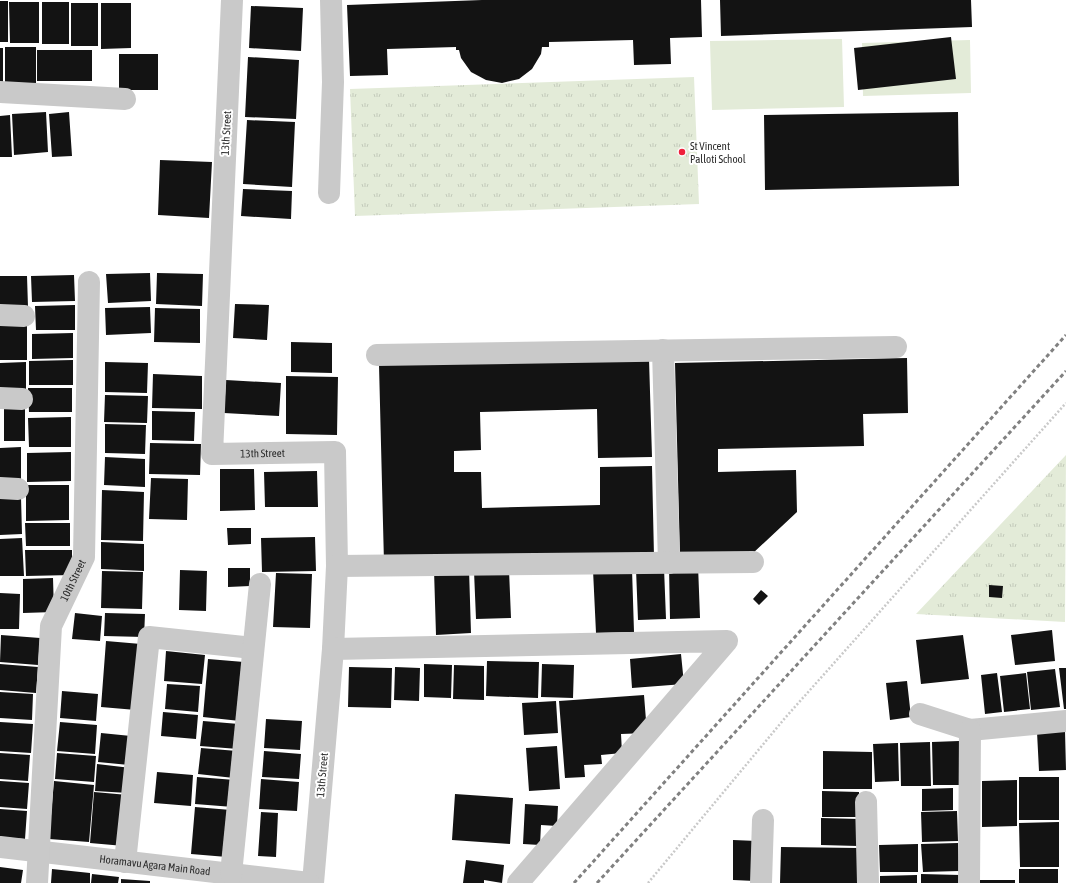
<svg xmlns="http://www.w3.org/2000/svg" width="1066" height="883" font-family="'Asap Condensed',sans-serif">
<defs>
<pattern id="grass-tufts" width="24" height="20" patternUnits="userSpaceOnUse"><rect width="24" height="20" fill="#e3ebd8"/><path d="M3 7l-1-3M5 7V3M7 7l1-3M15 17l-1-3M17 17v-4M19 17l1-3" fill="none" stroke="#c3caba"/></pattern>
</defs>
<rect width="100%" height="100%" fill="#fff"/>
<path fill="url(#grass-tufts)" d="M694 77 699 204 355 216 350 89Z
M1066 455 1065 622 916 614Z"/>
<path fill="#e3ebd8" d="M842 39 844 107 712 110 710 41Z
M970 40 971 93 863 96 862 43Z"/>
<path fill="#131313" d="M482 0H701L702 37 670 38 671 64 634 65 633 40 549 42V47H542L541 54 532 69 519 79 502 83 486 80 471 72 461 58 459 50H456V47L387 49 388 75 350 76 347 5Z
M720 0H971L972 27 721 36Z
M0 1H8V42H0Z
M9 2H39V43H10Z
M42 2H69V44H42Z
M71 3H98V46H71Z
M101 3H131V48L101 49Z
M251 6 303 8 301 51 249 48Z
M951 37 956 79 858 90 854 48Z
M5 47H36V84H5Z
M0 48H3V83H0Z
M37 50H92V81H37Z
M119 54H158V90H119Z
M248 57 299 60 296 119 245 117Z
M46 112 48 152 14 155 12 114Z
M69 112 72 156 52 157 49 114Z
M958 112 959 186 765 190 764 115Z
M10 115 12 157H0V116Z
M247 120 295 122 292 187 243 184Z
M160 160 212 162 209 218 158 215Z
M243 189 292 191 291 219 241 216Z
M150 273 151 301 108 303 106 274Z
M157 273 203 274 202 306 156 304Z
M74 275 75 301 32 302 31 276Z
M0 276H27L28 307 0 308Z
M235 304 269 305 267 340 233 338Z
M75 305V330H36L35 306Z
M150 307 151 333 106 335 105 308Z
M155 308 200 309V343L154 342Z
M27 324V360H0V325Z
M73 333V358L32 359V334Z
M291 342 332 343V373L291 372Z
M907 358 908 413 863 414 864 446 718 449V472L796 470 797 512 752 554 680 556 675 363Z
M649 359 652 457 598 458 597 409 480 412 481 450 454 451V472H481L482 508 600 505V467L652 466 654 557 384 563 379 365Z
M73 360V385H29V361Z
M26 362V391H0V363Z
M105 362 148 363 147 393 105 392Z
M153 374 202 376V409L152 408Z
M286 376 338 377 337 435 286 434Z
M226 380 281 383 279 416 224 413Z
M28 388H72V412H29Z
M105 395 148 396 147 423 104 422Z
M25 407V441H4V408Z
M152 411 195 412 194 441 152 440Z
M71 417V447H29L28 418Z
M105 424 146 425 145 454 105 453Z
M150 443 201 444 200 475 149 474Z
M21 447V480L0 481V448Z
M71 452V481L27 482V453Z
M105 457 145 459V487L104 485Z
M220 469H254L255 510 220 511Z
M317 471 318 507H265L264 472Z
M151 478 188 479 187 520 149 519Z
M26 485H69V520L26 521Z
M102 490 144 492 143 541 101 540Z
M21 497 22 534 0 535V498Z
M25 523H70V546H26Z
M227 528H251V544L228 545Z
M315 537 316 571 262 572 261 538Z
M22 538 24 576H0V539Z
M101 542 144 544V571L101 569Z
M25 550H72V575L26 576Z
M698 565 700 618 670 619 669 566Z
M228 568H250V586L228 587Z
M664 568 666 619 638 620 636 569Z
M469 569 471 633 436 635 434 570Z
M632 569 634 632 596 633 593 570Z
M180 570 207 571 206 611 179 610Z
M509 570 511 618 476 619 474 571Z
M102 571 143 572 142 609 101 608Z
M276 573 312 574 310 628 273 627Z
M53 578 54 612 23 613V579Z
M989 585 1003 586 1002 598 989 597Z
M761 590 768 596 759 605 753 599Z
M0 593 20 594 19 629H0Z
M75 613 102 616 100 641 72 639Z
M105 613 145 614 144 637 104 636Z
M1052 630 1055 661 1015 665 1011 635Z
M1 635 40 638 38 665 0 662Z
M963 635 969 679 921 684 916 640Z
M106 641 141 644 136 710 101 707Z
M166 651 205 655 202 684 164 681Z
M681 654 684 684 632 688 630 659Z
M208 659 244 662 240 721 203 717Z
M487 661 539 662 538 698 486 696Z
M0 664 38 667 36 693 0 690Z
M424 664 452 665 451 698 424 697Z
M542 664 574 665 573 698 541 697Z
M454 665 484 666V700L453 699Z
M349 667 392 668 391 708 348 707Z
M395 667 420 668 419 701 394 700Z
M1059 668H1066V709H1064Z
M1055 669 1060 707 1031 710 1027 672Z
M997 673 1002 712 985 714 981 675Z
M1026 673 1030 709 1004 712 1000 676Z
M907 681 911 717 890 720 886 683Z
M167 684 200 686 198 712 165 709Z
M62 691 98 694 96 721 60 718Z
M0 692 33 694 32 720 0 718Z
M644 695 647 733 621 734 622 753 601 755 602 764 584 765 585 777 565 778 559 701Z
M556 701 558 733 524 735 522 703Z
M163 712 198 715 196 739 161 736Z
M266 719 302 721 300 750 264 748Z
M203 721 239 724 238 749 200 746Z
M0 722 33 724 31 753 0 751Z
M60 722 97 725 95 754 57 751Z
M1065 731 1066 770 1039 771 1037 732Z
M101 733 131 736 129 765 98 762Z
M959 741 960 785H933L932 742Z
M930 742 931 786H901L900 743Z
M898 743 899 781 875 782 873 744Z
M557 746 560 789 529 791 526 748Z
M201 748 237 751 234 778 198 774Z
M264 751 301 754 299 779 262 777Z
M823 751 872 752V789H823Z
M0 753 30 755 28 781 0 779Z
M57 753 96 756 94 782 55 779Z
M97 764 131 768 128 793 95 791Z
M157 772 193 775 191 806 154 803Z
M197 777 235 780 233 807 195 804Z
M1019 777H1059V820H1019Z
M261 779 299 782 297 811 259 809Z
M1017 780V826L982 827V781Z
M0 781 29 783 27 809 0 807Z
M54 781 94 785 89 842 49 839Z
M953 788V810L922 811V789Z
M822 791 859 792V817H822Z
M94 792 128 795 124 846 90 843Z
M455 794 513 798 510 844 452 840Z
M525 804 558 806 557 826 541 825 540 845 523 844Z
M195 807 231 810 227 857 191 854Z
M0 809 27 811 25 839 0 837Z
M957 811 958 841 922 842 921 812Z
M261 812 278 813 276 857 258 856Z
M821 818 859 819 858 846 821 845Z
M1059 822V867H1020L1019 823Z
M733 840 757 841 755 881 733 880Z
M958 843 959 871 923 872 921 844Z
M918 844V872H880L879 845Z
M781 847 858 848 857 883H780Z
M466 860 504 865 502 883 484 880V883H463Z
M0 867 23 870 21 883H0Z
M52 869 90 873V883H51Z
M1019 869H1058V883H1019Z
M92 874 119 877 118 883H91Z
M921 874 960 875V883H921Z
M917 875V883H880V876Z
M121 879 150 881V883H121Z
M979 880H1015V883H979Z"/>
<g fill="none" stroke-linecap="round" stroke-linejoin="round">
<path stroke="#c9c9c9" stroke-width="2.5" stroke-dasharray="2 2" stroke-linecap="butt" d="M648 883 785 718 1066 403"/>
<g stroke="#c9c9c9" stroke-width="22">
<path id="s1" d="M232 0 212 454 335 452 337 566 333 649 313 883"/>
<path d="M0 92 125 99"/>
<path d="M329 193 333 82 331 0"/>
<path d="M0 315 24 316"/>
<path d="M663 350 669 563"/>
<path d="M377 355 896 347"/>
<path d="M0 398 22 399"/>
<path d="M0 488 18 489"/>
<path d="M337 566 753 562"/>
<path d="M333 649 727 641 518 883"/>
<path d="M920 714 970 730 1066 721"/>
<path d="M866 802 868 883"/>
<path id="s2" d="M0 847 309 883"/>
<path d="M125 862 149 637 253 648"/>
<path d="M231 874 260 584"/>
<path id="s3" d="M37 883 51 626 84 557 89 282"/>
<path d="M761 883 763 820"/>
<path d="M969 883 970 730"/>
</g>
<path stroke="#818181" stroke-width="3" stroke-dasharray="4 3" stroke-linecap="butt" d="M574 883 1066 335
M597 883 1066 371"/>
</g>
<circle fill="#ef213c" stroke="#fff" stroke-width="1.5" cx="682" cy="152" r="4"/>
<g text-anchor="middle" stroke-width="4" stroke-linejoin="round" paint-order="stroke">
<g font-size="11" fill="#2c2c2c" stroke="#fff">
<text transform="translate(226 133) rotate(-87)" y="4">13th Street</text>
<text dy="4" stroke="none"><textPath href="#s1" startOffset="505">13th Street</textPath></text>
<text dy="4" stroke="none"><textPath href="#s3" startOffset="308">10th Street</textPath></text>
<text transform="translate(322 775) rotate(-85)" y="4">13th Street</text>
<text dy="4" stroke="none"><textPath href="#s2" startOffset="156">Horamavu Agara Main Road</textPath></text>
</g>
<g font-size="11" fill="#2c2c2c" stroke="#fff" text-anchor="start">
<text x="690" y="150">St Vincent<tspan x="690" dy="13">Palloti School</tspan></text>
</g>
</g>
</svg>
